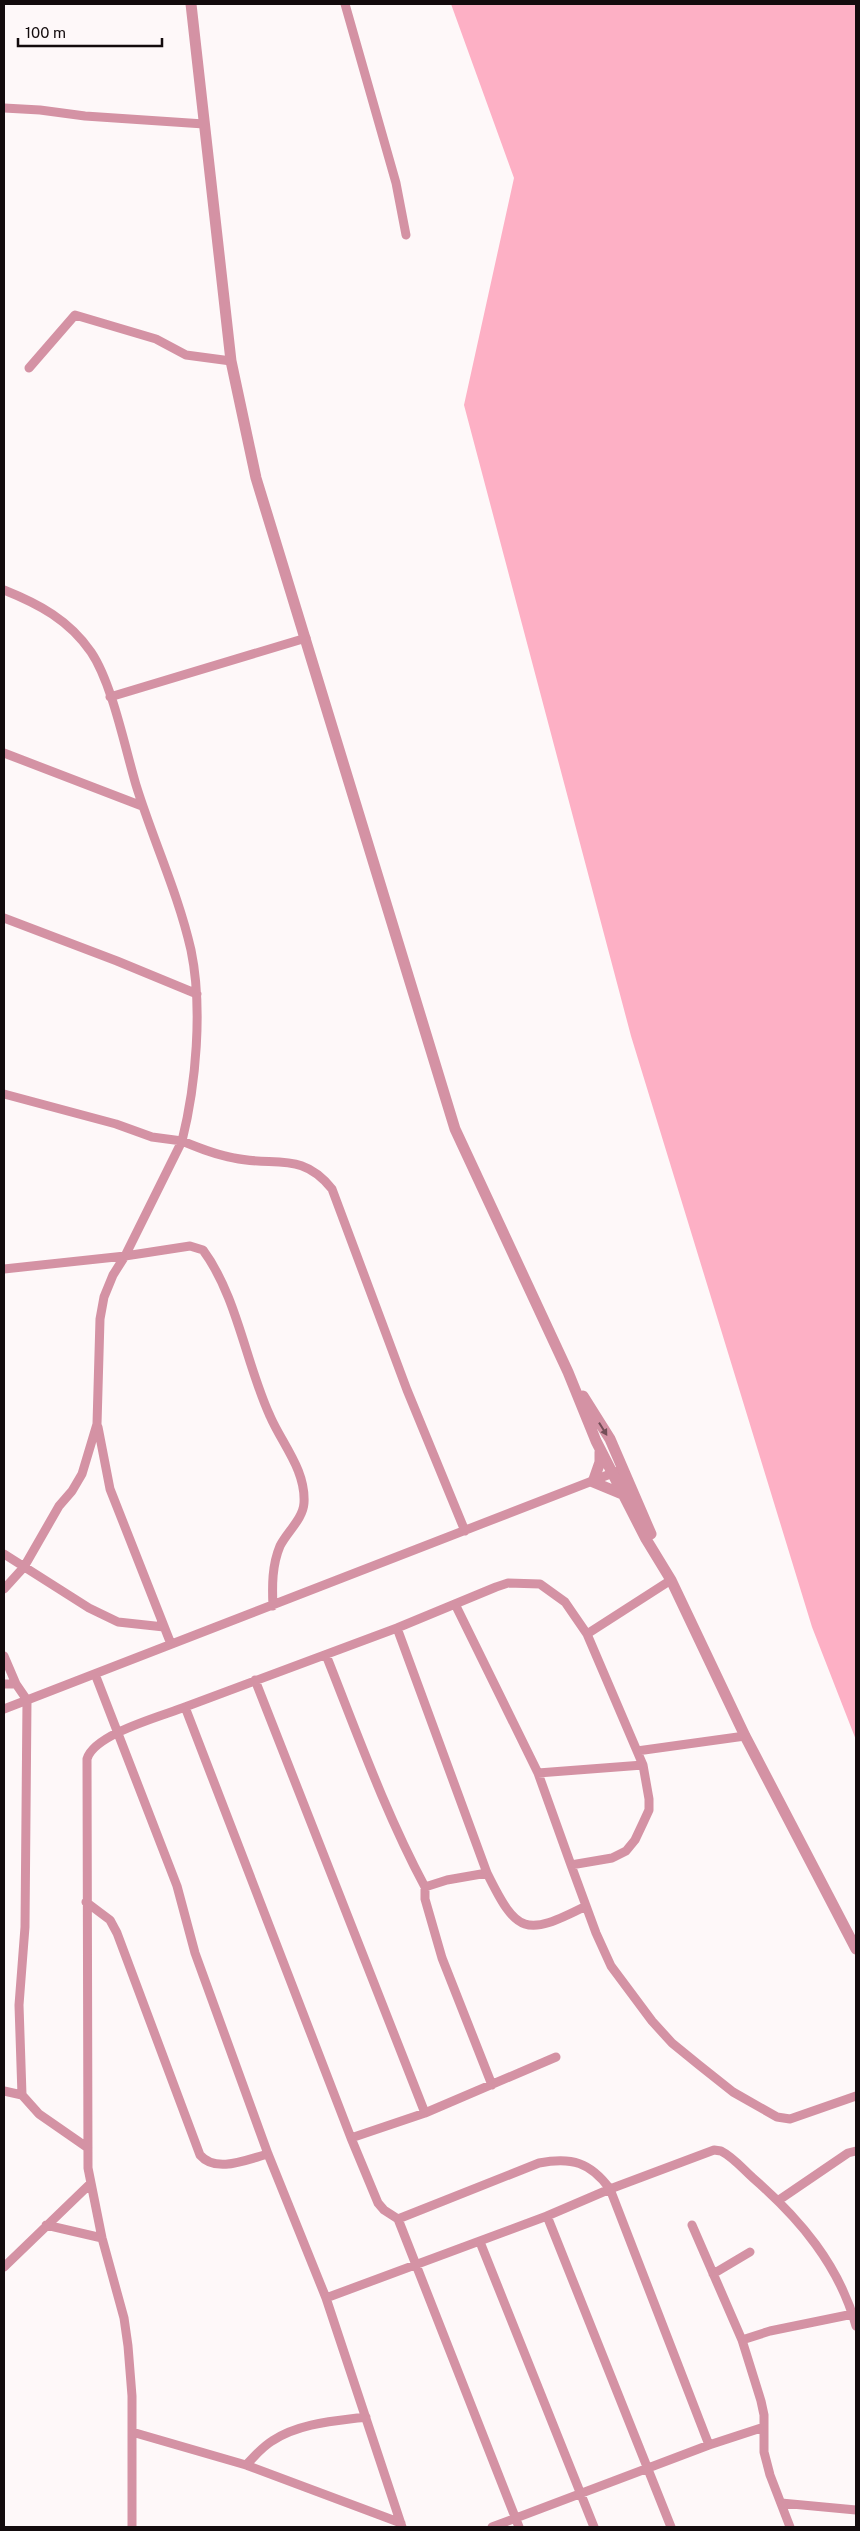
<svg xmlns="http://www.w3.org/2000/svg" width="860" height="2531" font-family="'Public Sans',sans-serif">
<rect width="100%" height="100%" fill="#fef8f9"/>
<path fill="#fdb0c5" d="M451 4H856V1740L812 1627 631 1036 464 405 514 178Z"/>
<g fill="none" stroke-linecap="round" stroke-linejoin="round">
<path stroke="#d492a4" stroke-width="9" d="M345 4 396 183 406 235
M4 108 40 110 85 116 204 124
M29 368 75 315 156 339 186 355 231 361
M4 590C39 604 69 620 91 652 112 683 125 748 136 785 153 840 178 893 191 950 203 1008 196 1085 182 1141L152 1137 116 1124 4 1094
M110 697 306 638
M4 753 142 806
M4 918 117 961 197 994
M4 1269 125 1256 182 1141C199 1148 216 1155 234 1158 275 1167 302 1151 332 1189L407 1390 465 1531
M98 1427 110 1489 171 1644
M4 1554 89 1608 118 1622 164 1627
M4 1589 24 1567 59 1506 72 1491 82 1474 97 1424 100 1319 104 1297 113 1275 125 1256 190 1246 203 1250C237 1296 246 1364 270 1416 282 1444 306 1470 304 1503 303 1519 287 1532 280 1546 272 1565 272 1586 273 1606
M455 1604 538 1773 643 1765
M587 1634 671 1580
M326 1655C357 1733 385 1812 425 1887L447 1880 487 1873 397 1628
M4 1656 16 1684 27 1700 25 1927 19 2005 22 2095
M95 1674 177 1886 195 1953 268 2154 326 2298 402 2527
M255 1680 425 2113 351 2138
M4 1684H16
M185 1707 397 1628 496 1587 508 1583 540 1584 565 1602 587 1634 643 1765 649 1799V1810L643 1823 635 1840 626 1851 612 1858 571 1865 596 1933 611 1966 652 2021 672 2043 699 2065 733 2092 777 2117 790 2119 856 2096
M4 1709 618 1471
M637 1751 745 1736
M538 1773 571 1865
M487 1873C517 1934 525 1937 586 1906
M425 1887V1899L442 1958 492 2085
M86 1902 110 1920 117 1933 200 2155C216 2174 248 2159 268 2154
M4 2091 22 2095 39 2114 88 2148
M425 2113 556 2057
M779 2200 848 2153 856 2151
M547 2216 610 2189 714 2150 721 2151C733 2157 743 2169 753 2178 800 2219 839 2265 856 2326
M46 2225 102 2238
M692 2225 742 2340
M480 2242 594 2527
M4 2267 90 2184
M713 2274 750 2252
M326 2298 547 2216 671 2527
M132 2432 246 2465 401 2523
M246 2465C254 2457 262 2447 272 2441 299 2423 335 2421 366 2417
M781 2503 856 2510
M132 2527V2396L128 2346 124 2318 102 2238 88 2168 87 1759C94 1734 162 1716 185 1707L351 2138 378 2203 384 2210 398 2219
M492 2527 709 2445 764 2427
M519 2527 398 2219 539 2163C572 2157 590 2162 610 2189L709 2445
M790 2527 770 2475 764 2452V2415L761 2401 742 2340 770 2331 853 2314"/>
<path stroke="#d492a4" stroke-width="11" d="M191 4 231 361 256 478 455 1129 568 1372 596 1441 646 1539 671 1580 745 1736 856 1949
M583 1396 610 1439 651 1534
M600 1452V1462L593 1482 622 1494"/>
</g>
<defs><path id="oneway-solid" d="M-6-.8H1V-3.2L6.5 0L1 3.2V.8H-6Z" transform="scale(1.25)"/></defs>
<use fill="#744e58" href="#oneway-solid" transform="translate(603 1429) rotate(58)"/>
<rect width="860" height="2531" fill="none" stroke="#130b0d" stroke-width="10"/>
<path d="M18 38v8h144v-8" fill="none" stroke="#130b0d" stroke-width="2.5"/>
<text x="25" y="38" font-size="15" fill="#130b0d" stroke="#fef8f9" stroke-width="4" paint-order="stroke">100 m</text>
</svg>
